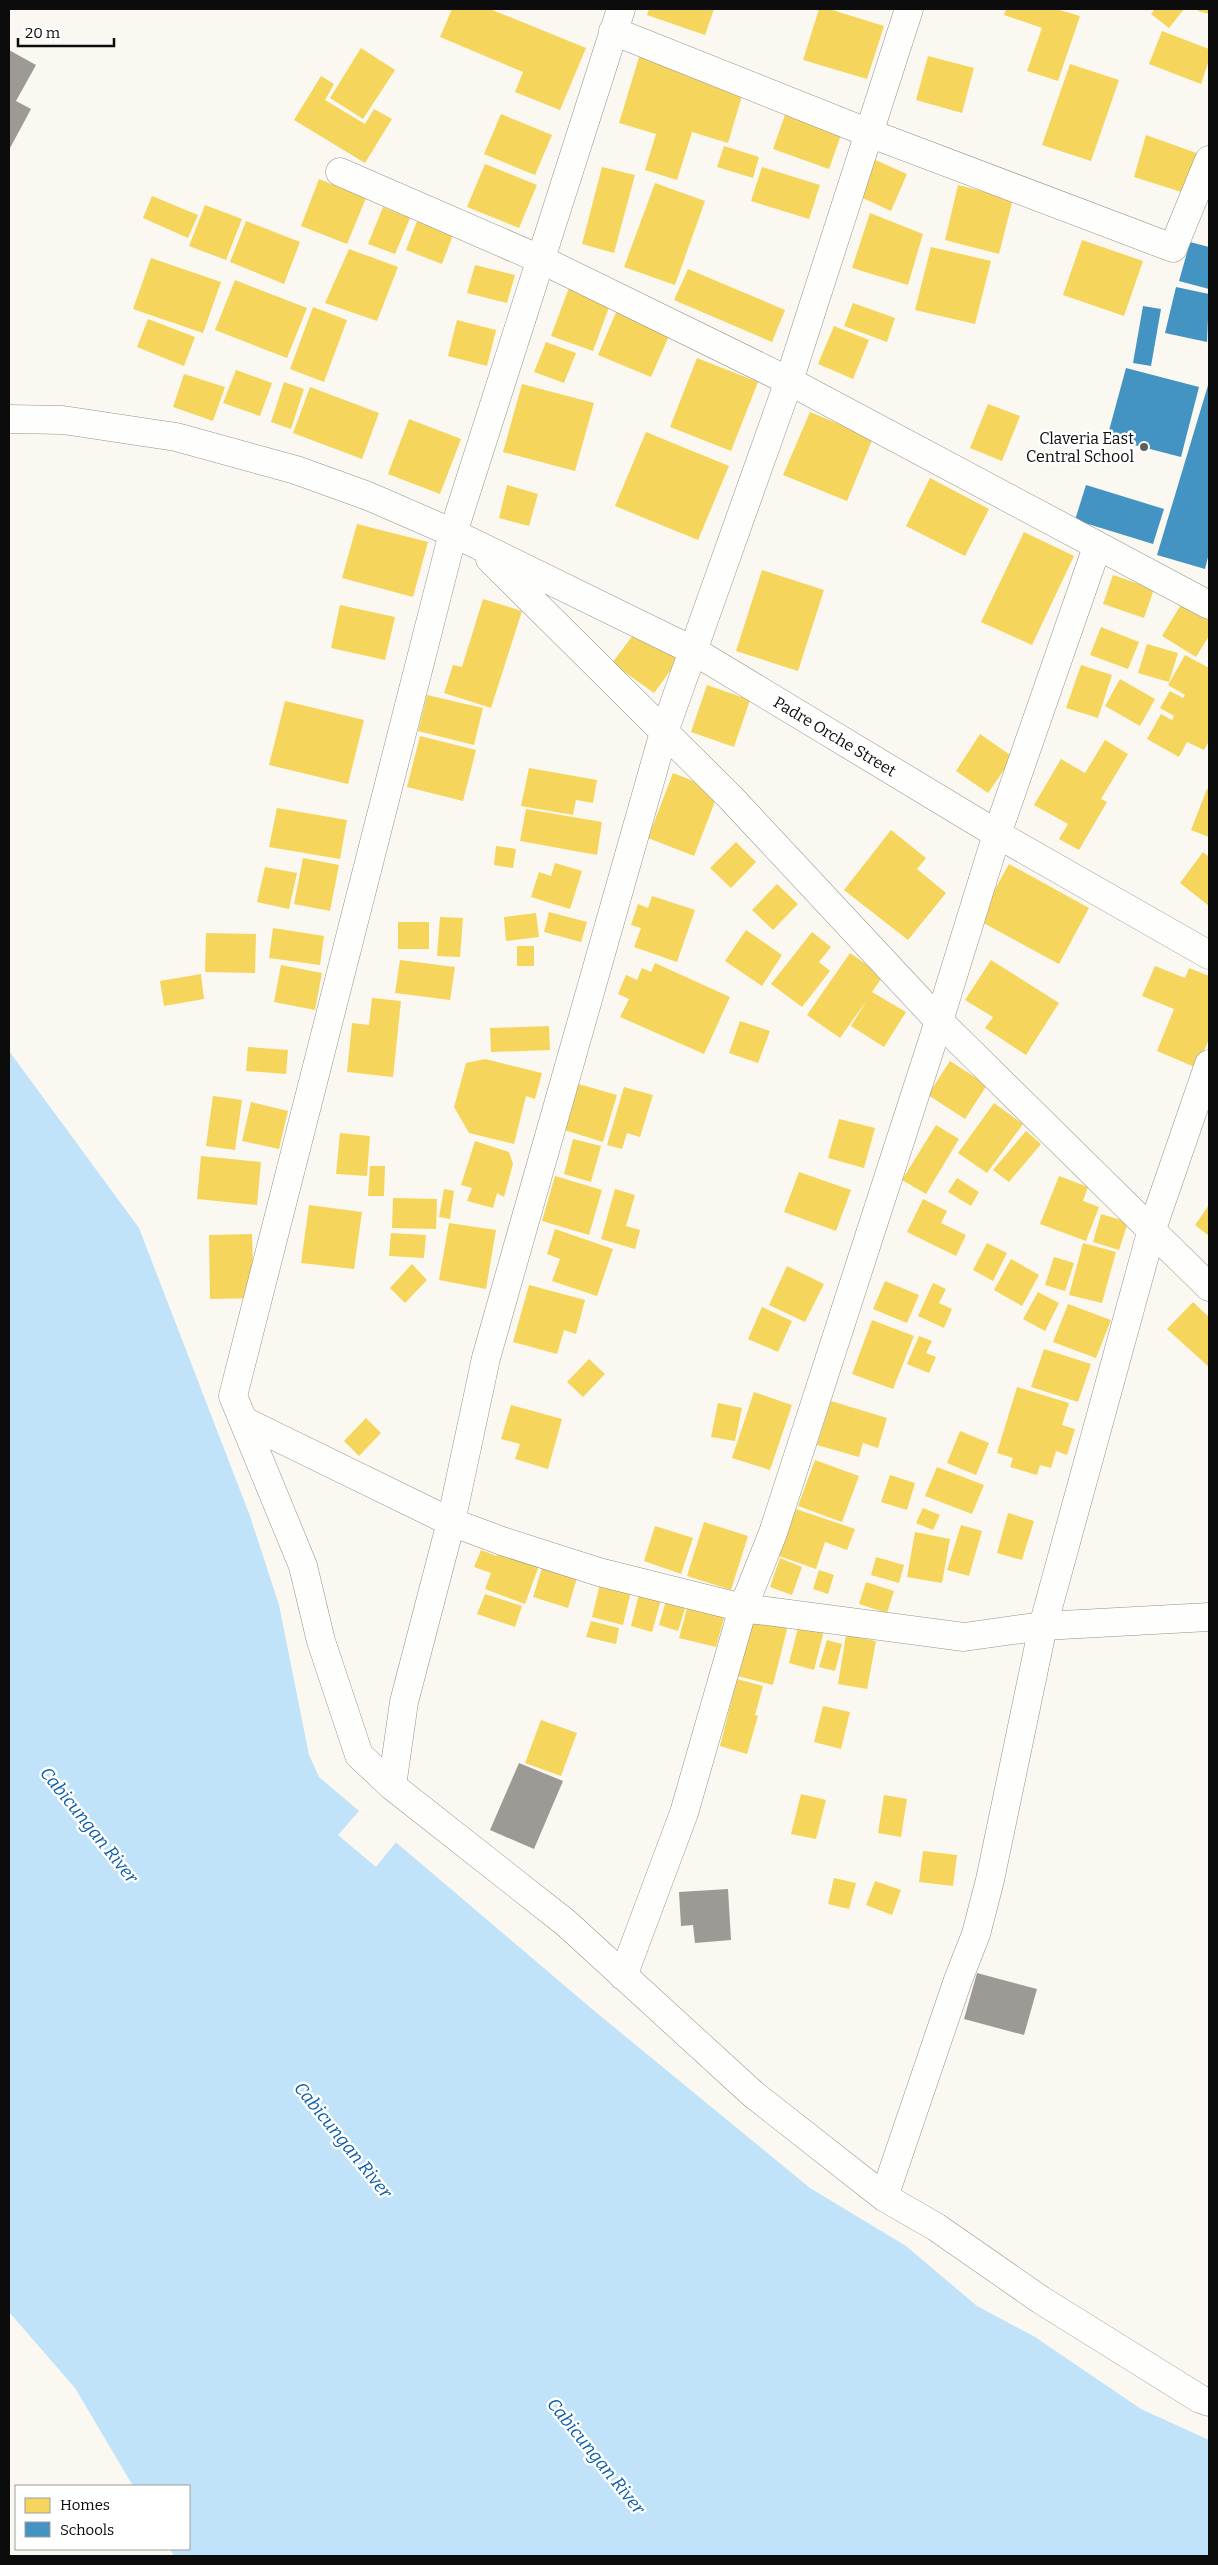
<svg xmlns="http://www.w3.org/2000/svg" width="1218" height="2565" font-family="Bitter,serif">
<rect width="100%" height="100%" fill="#faf8f0"/>
<path fill="#c1e3f9" d="M9 1051 139 1228 250 1516 279 1605 309 1755 319 1777 592 2009 810 2188 906 2246 977 2306 1035 2337 1141 2409 1209 2440V2556H174L170 2549H189V2486H133L75 2388 9 2312Z"/>
<path fill="#faf8f0" d="M359 1811 396 1842 376 1867 338 1835Z"/>
<path fill="#f6d55c" d="M452 9H490L586 48 560 110 515 92 523 72 440 37Z
M649 9H714L705 35 647 15Z
M819 9H829L884 26 867 79 803 60Z
M1006 9H1056L1080 16 1058 81 1027 71 1042 28 1004 15Z
M1155 9H1184L1169 28 1151 14Z
M1198 9H1209V14L1198 11Z
M1162 31 1209 49V60L1201 84 1149 64Z
M361 48 395 70 363 119 330 98Z
M640 54 745 86 728 143 692 132 677 180 645 170 656 134 619 123Z
M928 56 974 68 962 113 916 100Z
M1070 64 1119 80 1091 161 1042 145Z
M321 76 334 84 325 100 365 124 374 109 392 119 365 163 294 120Z
M786 112 842 132 829 169 773 149Z
M501 114 552 135 535 175 484 154Z
M1146 135 1202 155 1188 194 1134 177Z
M724 146 759 157 753 178 717 167Z
M871 158 907 174 891 211 854 194Z
M485 164 537 185 519 228 467 207Z
M602 167 635 175 614 253 582 244Z
M762 167 820 185 809 219 751 201Z
M319 179 366 198 347 244 301 226Z
M655 183 705 201 675 285 624 267Z
M958 185 1013 199 999 254 945 240Z
M152 196 198 215 188 238 143 218Z
M205 205 242 219 226 260 189 246Z
M383 207 410 218 395 254 368 244Z
M870 213 923 234 908 285 852 268Z
M246 221 300 242 284 284 230 262Z
M417 221 453 235 442 264 406 250Z
M1082 240 1143 261 1124 316 1063 295Z
M931 247 991 261 975 324 915 310Z
M349 249 398 267 377 321 325 303Z
M151 258 221 282 203 333 133 309Z
M475 265 515 275 507 303 467 293Z
M688 269 785 310 772 342 674 300Z
M235 280 307 308 287 358 215 330Z
M570 285 612 299 593 351 551 336Z
M853 303 895 318 887 342 844 326Z
M619 305 672 329 651 377 598 355Z
M313 307 347 320 324 382 290 369Z
M148 319 195 337 184 366 137 347Z
M457 320 496 330 487 366 448 356Z
M834 326 869 340 853 379 818 364Z
M546 342 576 353 564 383 534 372Z
M697 358 758 382 731 451 670 427Z
M236 370 272 383 260 416 223 403Z
M184 374 225 387 213 421 173 407Z
M284 382 304 389 291 429 271 422Z
M522 384 594 403 575 471 503 452Z
M310 387 379 413 362 459 293 433Z
M988 404 1020 416 1002 461 970 448Z
M810 412 873 438 847 501 783 475Z
M409 419 461 439 440 494 388 474Z
M646 432 729 466 698 540 615 506Z
M930 478 989 509 965 556 906 526Z
M507 485 538 494 529 526 499 518Z
M357 524 428 542 413 597 342 578Z
M1024 532 1074 556 1032 645 981 622Z
M762 570 824 590 798 671 736 651Z
M1113 575 1154 589 1144 618 1103 604Z
M483 599 522 611 491 708 444 693 453 665 462 667Z
M1182 603 1209 620V636L1196 657 1162 636Z
M340 605 395 617 385 660 331 648Z
M1101 627 1139 642 1128 669 1090 655Z
M637 630 679 659 654 693 612 663Z
M1147 644 1178 653 1169 682 1138 673Z
M1185 655 1209 668V741L1204 750 1187 742 1179 757 1147 739 1161 714 1172 720 1174 716 1160 708 1170 691 1183 698 1185 695 1168 685Z
M1081 665 1112 675 1098 718 1066 708Z
M1120 679 1155 699 1140 726 1105 706Z
M707 685 750 700 734 747 691 732Z
M427 695 483 708 474 745 418 731Z
M285 701 364 720 348 784 269 765Z
M980 734 1013 757 988 793 956 771Z
M420 736 476 750 463 801 407 787Z
M1105 740 1128 754 1101 799 1107 802 1079 850 1059 839 1068 824 1034 805 1061 759 1085 773Z
M529 768 597 780 593 803 576 800 573 815 521 806Z
M673 773 719 791 694 856 648 838Z
M1207 789 1209 790V837L1191 830Z
M277 808 347 820 340 859 269 847Z
M526 809 602 822 597 855 520 841Z
M891 830 926 858 917 869 946 893 908 940 844 890Z
M736 842 756 862 731 888 710 868Z
M496 846 516 849 513 868 494 865Z
M1203 852 1209 857V906L1180 883Z
M303 858 339 865 330 911 294 904Z
M555 863 582 871 570 909 531 897 539 872 551 876Z
M1009 864 1089 908 1059 964 978 920Z
M265 867 297 873 289 909 257 902Z
M777 884 798 904 773 930 752 910Z
M652 896 695 910 677 962 634 947 641 928 631 925 638 904 648 908Z
M549 912 587 922 581 942 544 932Z
M536 913 539 937 506 941 504 917Z
M440 917 463 918 460 957 437 956Z
M398 922H429V949H398Z
M273 928 324 936 320 965 269 958Z
M746 930 782 955 762 986 725 961Z
M812 932 831 947 819 962 830 971 802 1007 771 984Z
M206 933 256 934 255 973 205 972Z
M517 946H534V966H517Z
M850 953 883 976 872 992 906 1012 884 1047 851 1026 867 1000 840 1038 807 1015Z
M400 960 455 967 450 1000 395 993Z
M991 960 1059 1003 1026 1055 985 1028 993 1017 965 1000Z
M655 963 730 997 704 1054 620 1017 629 999 618 994 626 975 637 980 642 968 651 972Z
M281 965 322 973 315 1010 274 1002Z
M1155 966 1185 978 1189 968 1209 976V1039L1197 1068 1157 1051 1174 1009 1142 996Z
M201 974 204 999 164 1006 160 981Z
M372 998 401 1001 393 1077 347 1072 352 1023 369 1025Z
M740 1021 770 1031 758 1063 729 1053Z
M549 1026 550 1050 491 1052 490 1028Z
M248 1047 288 1050 286 1074 246 1071Z
M485 1059 542 1073 535 1099 526 1096 514 1144 469 1133 454 1107 466 1063Z
M950 1061 987 1085 965 1119 928 1095Z
M575 1083 617 1095 603 1142 561 1129Z
M624 1087 653 1095 640 1137 627 1133 622 1149 607 1145Z
M213 1096 242 1100 235 1150 206 1146Z
M251 1102 288 1111 279 1149 242 1141Z
M994 1103 1023 1124 987 1173 958 1153Z
M839 1119 875 1128 864 1168 828 1158Z
M936 1125 959 1139 926 1194 902 1180Z
M1026 1131 1041 1144 1009 1182 993 1170Z
M340 1133 370 1136 367 1176 336 1174Z
M573 1139 601 1146 591 1182 564 1174Z
M475 1141 509 1152 513 1164 504 1197 497 1193 493 1208 467 1201 472 1188 461 1185Z
M201 1156 261 1162 257 1205 197 1199Z
M370 1166H385L384 1196H368Z
M799 1172 851 1190 836 1231 784 1212Z
M555 1176 602 1190 589 1235 542 1221Z
M1059 1176 1088 1187 1083 1201 1099 1207 1086 1241 1040 1224Z
M957 1178 979 1192 971 1206 948 1192Z
M444 1189 454 1191 450 1219 439 1217Z
M615 1189 635 1195 626 1226 640 1230 635 1249 601 1239Z
M393 1198 437 1199 436 1229 392 1228Z
M923 1199 947 1211 941 1223 966 1235 956 1256 907 1232Z
M309 1205 362 1212 354 1269 301 1263Z
M1209 1205V1236L1195 1225Z
M1101 1214 1128 1222 1119 1250 1093 1242Z
M449 1223 496 1230 486 1289 439 1280Z
M555 1229 613 1249 597 1296 552 1281 560 1259 547 1254Z
M391 1233 426 1235 424 1258 389 1256Z
M252 1234 254 1298 210 1299 209 1235Z
M987 1243 1007 1253 993 1281 973 1270Z
M1083 1243 1116 1252 1102 1303 1069 1295Z
M1054 1257 1074 1263 1065 1291 1045 1285Z
M1011 1259 1039 1275 1022 1306 994 1290Z
M412 1264 427 1280 405 1303 390 1288Z
M787 1266 824 1284 805 1322 769 1305Z
M885 1281 919 1295 907 1323 873 1309Z
M933 1283 946 1289 939 1303 952 1309 944 1328 918 1316Z
M529 1285 585 1300 576 1334 564 1330 557 1354 513 1342Z
M1038 1292 1059 1303 1045 1331 1023 1319Z
M1193 1302 1209 1317V1367L1167 1329Z
M1068 1304 1111 1320 1096 1358 1053 1342Z
M762 1307 792 1321 778 1352 748 1339Z
M872 1320 914 1336 893 1389 852 1374Z
M919 1336 932 1341 926 1353 936 1357 929 1373 907 1364Z
M1044 1349 1091 1364 1078 1402 1031 1387Z
M589 1359 605 1374 583 1397 567 1382Z
M1017 1387 1069 1403 1062 1425 1075 1429 1067 1455 1056 1451 1051 1468 1040 1465 1037 1475 1010 1467 1013 1458 997 1453Z
M754 1392 792 1405 770 1470 732 1458Z
M831 1401 887 1418 878 1448 863 1443 859 1457 817 1445Z
M718 1403 742 1408 735 1441 711 1437Z
M511 1405 562 1419 548 1469 515 1459 520 1444 501 1439Z
M366 1418 381 1433 359 1456 344 1441Z
M960 1431 989 1443 976 1475 947 1463Z
M815 1460 859 1476 842 1522 798 1506Z
M937 1467 984 1485 972 1514 925 1496Z
M890 1475 915 1483 907 1510 881 1502Z
M923 1508 940 1515 933 1530 916 1523Z
M796 1509 855 1529 847 1550 825 1542 816 1569 779 1556Z
M1008 1513 1034 1521 1022 1560 997 1553Z
M704 1522 748 1536 731 1590 687 1576Z
M961 1525 982 1531 969 1576 947 1570Z
M655 1526 693 1538 681 1574 644 1561Z
M915 1532 950 1539 942 1583 907 1577Z
M501 1544 541 1560 525 1604 485 1589 491 1573 474 1567 481 1550 497 1556Z
M876 1557 904 1565 899 1583 871 1575Z
M780 1558 802 1567 792 1595 770 1587Z
M544 1561 579 1571 568 1608 533 1597Z
M819 1570 834 1575 828 1594 813 1589Z
M866 1582 894 1591 887 1613 859 1604Z
M600 1584 631 1591 623 1625 592 1617Z
M485 1594 522 1606 515 1627 477 1614Z
M639 1594 661 1600 652 1632 631 1626Z
M667 1597 687 1602 678 1631 659 1625Z
M689 1601 726 1611 716 1647 679 1638Z
M752 1616 788 1625 773 1685 737 1676Z
M591 1621 619 1628 616 1644 586 1637Z
M799 1624 824 1631 814 1670 789 1663Z
M846 1635 876 1641 867 1689 838 1684Z
M827 1640 842 1644 835 1671 819 1667Z
M737 1679 763 1686 755 1715 758 1716 747 1754 720 1746Z
M823 1706 850 1712 841 1749 814 1742Z
M541 1720 577 1733 561 1776 525 1763Z
M801 1794 826 1800 816 1839 791 1834Z
M884 1795 907 1799 901 1837 878 1833Z
M923 1851 957 1855 953 1886 919 1882Z
M834 1878 856 1883 849 1909 828 1904Z
M875 1881 901 1890 892 1915 866 1905Z"/>
<path fill="#4393c3" d="M1190 242 1209 247V289L1179 281Z
M1176 287 1209 294 1207 342 1165 333Z
M1143 306 1161 309 1151 366 1133 363Z
M1126 368 1199 387 1181 457 1107 438Z
M1209 382V553L1205 569 1157 555Z
M1086 485 1164 509 1153 544 1075 520Z"/>
<path fill="#9d9a96" d="M9 50 36 65 16 101 31 109 9 150Z
M519 1763 563 1781 534 1849 490 1830Z
M728 1889 731 1940 695 1943 693 1925 681 1926 679 1892Z
M977 1973 1037 1989 1024 2035 964 2019Z"/>
<g fill="none" stroke-linecap="round" stroke-linejoin="round">
<g stroke="#93928f" stroke-width="29">
<path id="minor" d="M621 9 453 533 233 1396 303 1566 321 1641 359 1755 392 1786 566 1923 753 2094 884 2197 936 2227 1041 2300 1200 2399 1209 2402
M613 31 869 133 1173 248 1209 160
M340 172 542 260 789 381 1209 605
M9 419 63 420 176 437 296 470 368 496 453 533 694 651 997 834 1209 955
M490 559 731 798 939 1021 1209 1287
M244 1421 451 1522 502 1541 599 1572 743 1608 964 1637 1043 1626 1209 1617
M392 1786 404 1702 451 1522 486 1358 664 732 789 381 909 9
M623 1976 684 1813 743 1608 773 1533 939 1021 997 834 1097 547
M884 2197 958 1980 976 1934 990 1880 1043 1626 1152 1229 1209 1064"/>
</g>
<use href="#minor" stroke="#fefefd" stroke-width="28"/>
</g>
<circle fill="#5f5f5c" stroke="#fff" stroke-width="2" cx="1144" cy="447" r="5"/>
<g text-anchor="middle" stroke-width="5" stroke-linejoin="round" paint-order="stroke">
<g font-size="16" fill="#0c0c0c" stroke="#fff" text-anchor="end">
<text x="1134" y="444">Claveria East<tspan x="1134" dy="18">Central School</tspan></text>
</g>
<g font-size="16" fill="#0c0c0c" stroke="#fff">
<text transform="translate(835 736) rotate(31)" y="6">Padre Orche Street</text>
</g>
<g font-size="18" font-style="italic" fill="#095daa" stroke="#fff">
<text transform="translate(89 1825) rotate(51)" y="6">Cabicungan River</text>
<text transform="translate(343 2140) rotate(51)" y="6">Cabicungan River</text>
<text transform="translate(596 2456) rotate(51)" y="6">Cabicungan River</text>
</g>
</g>
<rect width="1218" height="2565" fill="none" stroke="#0c0c0c" stroke-width="20"/>
<rect x="15" y="2485" width="175" height="65" fill="#ffffff" stroke="#9e9e9e"/>
<rect x="25" y="2498" width="25" height="15" fill="#f6d55c" stroke="#9e9e9e"/>
<text x="60" y="2510" font-size="15" fill="#0c0c0c">Homes</text>
<rect x="25" y="2522" width="25" height="15" fill="#4393c3" stroke="#9e9e9e"/>
<text x="60" y="2535" font-size="15" fill="#0c0c0c">Schools</text>
<path d="M18 38v8h96v-8" fill="none" stroke="#0c0c0c" stroke-width="2.5"/>
<text x="25" y="38" font-size="15" fill="#0c0c0c" stroke="#ffffff" stroke-width="4" paint-order="stroke">20 m</text>
</svg>
